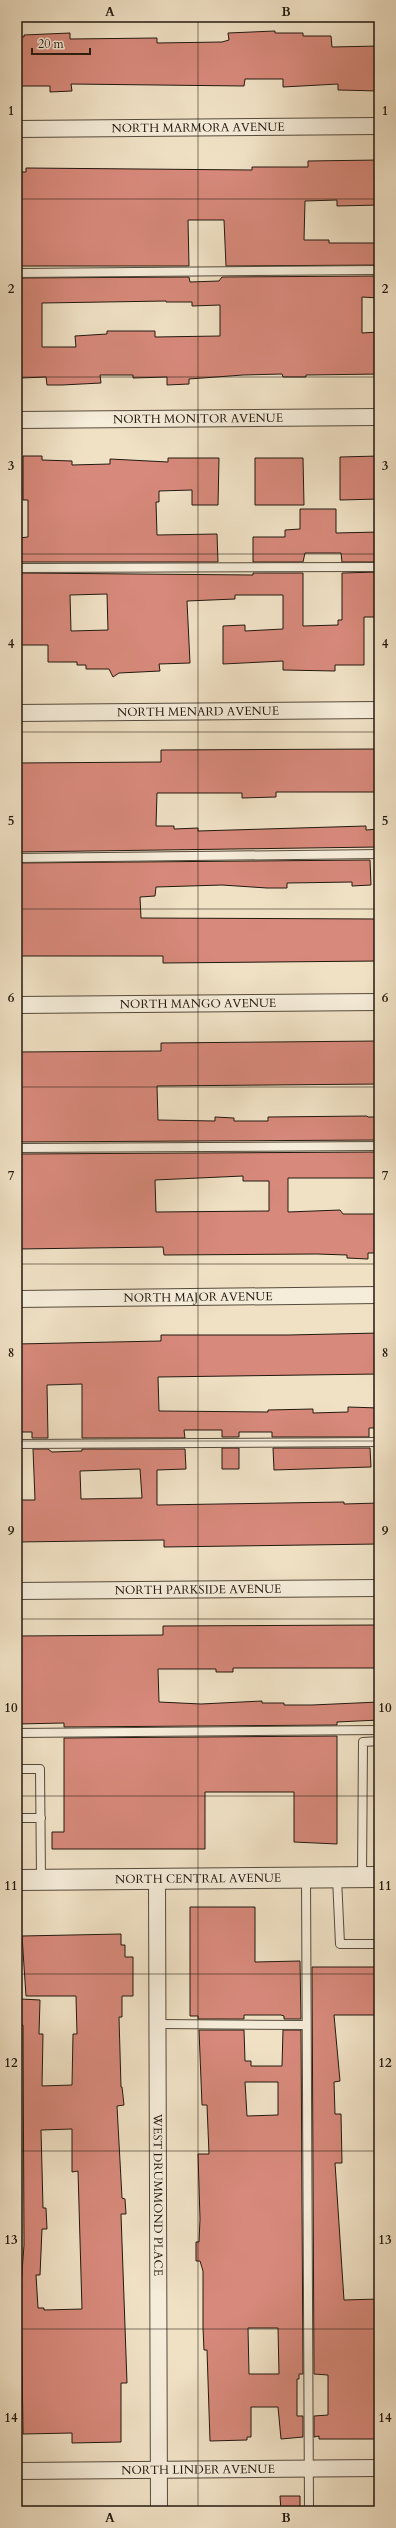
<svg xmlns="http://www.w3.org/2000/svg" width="396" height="2528" font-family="Cardo,serif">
<rect width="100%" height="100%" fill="#f0e1c5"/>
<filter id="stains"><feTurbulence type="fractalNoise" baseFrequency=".005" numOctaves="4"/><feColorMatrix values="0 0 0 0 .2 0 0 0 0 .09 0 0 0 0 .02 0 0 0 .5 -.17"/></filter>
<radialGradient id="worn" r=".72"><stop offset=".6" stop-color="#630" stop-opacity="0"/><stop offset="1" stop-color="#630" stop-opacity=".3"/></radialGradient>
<path fill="#d7897b" stroke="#23190f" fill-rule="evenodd" d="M275 31V33H303V36H331L332 47 379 46V91L338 90V84L283 87V79H245L244 86 71 84 72 91 50 92V86H19V37H24V35L70 33V39L157 38V43L222 42 229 40 228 33Z
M379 160V205L337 206V200L305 201 304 240H329V243H379V265L226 266 224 220H188L189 266H17V172H26V168L252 170V167H308V161Z
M379 276V298L362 297V333L379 332V374L306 375V377H283L282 374 243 375 189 379V384L167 385V377L133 378V375H100L101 383 62 385H47L46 377 21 378 20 278 189 277 190 282 219 281 222 277ZM166 301V302H192V306L220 305V336L155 337V331H107V334L75 336 76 347H42V303Z
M23 456H42V460L72 461V465L110 464V459L168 462V458H219L218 505H192V490L159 491V502H156L157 535 217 534 218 562H20L19 538 28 537V500H23Z
M379 456V499L340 500V457Z
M255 458H303L304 505H255Z
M300 509H336V533L379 532V562H342L341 553H305L303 562H253V537H285V530L300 529Z
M379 572V617H364V665H335V671L283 670V661L223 664V626L245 625V631L283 629V595H235V599L187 601 190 663 159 664 160 671 119 673 113 677 109 669H86V665H77V662H48V645H19L20 573 253 575V573H303V626L338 625V620H342V573ZM107 594 108 630 71 631 70 595Z
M379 749V792H276V797L242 798V793H157L156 826H174V829L198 828V831L366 826V830L379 829V847L17 852V763L161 762V750Z
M370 860 371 885 352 886V882L287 883V888H267L222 885 156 887 155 896 140 897 141 918 379 919V961L163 963V956H17V863Z
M379 1041V1084L157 1086 158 1120 215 1121V1117L234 1118V1121H268V1117L367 1116 368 1117H379V1140L17 1142V1052L161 1051V1043Z
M379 1152V1178H288V1212L340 1210 343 1214H379V1253H368V1259L347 1258V1255L317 1254 164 1255 163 1247 17 1249V1154ZM243 1176V1181H269V1211L156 1212 155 1180Z
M379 1333V1374L158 1377 159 1411 268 1412V1410L313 1409V1413L348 1412V1407L379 1408V1428H369V1437H272V1432H239V1437H222V1430H184L185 1438H82V1384L47 1385 48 1438H32V1432H17V1344L161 1341V1335H289Z
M222 1448H239V1469H222Z
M273 1448H370L371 1467 274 1470Z
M33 1449H48L52 1452 82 1451V1449H185L186 1469 157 1470V1505L344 1502V1504L379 1503V1544L164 1547V1540L17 1542V1500H35ZM140 1469 142 1498 81 1499 80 1471Z
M379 1625V1668H233V1672H216V1669H158L159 1702 201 1704 262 1701V1703H284V1705H312L379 1702V1720L337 1722V1725L64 1727V1723L17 1724V1636L163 1635V1626Z
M337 1736V1844L294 1842V1792H205V1849H52V1832H64V1738Z
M190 1907H255V1962L300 1961 301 2019H284V2016L281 2015H244V2019H198V2016H190Z
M121 1934V1945H125V1957H133V1996H122V2017H119L121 2087H122L124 2105 117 2106 122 2198 125 2199 126 2214H121L127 2383H121V2442L72 2443V2433L23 2434 21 2286 24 2245 23 2025H21V1999L40 2000 39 2034H43L42 2086 72 2085 73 2034H77L76 1996H26L22 1936ZM72 2129V2172L78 2171 82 2309 44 2310V2308H38L36 2275H40L42 2229H47L46 2208H43L41 2130Z
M312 1967H379V2015H334L340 2081 334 2082 335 2114H341L342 2163H335L344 2300 379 2299V2439H319V2436L314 2437V2416L328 2415V2375L314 2374Z
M199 2030H244L245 2061H251V2066H282L283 2030H301L303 2374H299V2379H297V2416H303V2437L281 2439 278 2407H251V2437H247V2440L210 2441 207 2350H204L203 2328V2271L200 2261H196V2242H199L200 2219 198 2154H209L207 2105H202ZM245 2082H278V2115L247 2116ZM248 2328H278L279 2374H249Z
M280 2496H300V2511H281Z"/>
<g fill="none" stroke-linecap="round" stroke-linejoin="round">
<g stroke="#564b3c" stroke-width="10">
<path id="service" d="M17 273 379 270
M17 568 379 567
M17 858 379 854
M17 1148 379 1146
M17 1444 379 1442
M17 1733 379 1730
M17 1769H40L41 1879
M17 1818H41
M362 1877 363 1742 379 1741
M306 1878 309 2511
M337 1878 340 1944H379
M158 2024 306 2025
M17 2424V2511"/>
</g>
<g stroke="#564b3c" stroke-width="18">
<g id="minor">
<path id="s1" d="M17 129 379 126"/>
<path id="s2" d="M17 420 379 417"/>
<path id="s3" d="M17 713 379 710"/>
<path id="s4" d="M17 1005 379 1002"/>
<path id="s5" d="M17 1299 379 1295"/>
<path id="s6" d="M17 1591 379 1588"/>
<path id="s7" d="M157 1879 159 2511"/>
<path id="s8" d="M17 2471 379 2468"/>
</g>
</g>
<g stroke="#564b3c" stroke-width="22">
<g id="tertiary">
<path id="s9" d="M17 1880 379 1877"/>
</g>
</g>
<use href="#service" stroke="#f5ecd9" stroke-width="8"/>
<use href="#minor" stroke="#f5ecd9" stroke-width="16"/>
<use href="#tertiary" stroke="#f5ecd9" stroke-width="20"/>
</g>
<path fill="none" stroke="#23190f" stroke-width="1" stroke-opacity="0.55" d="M198 17V2511M17 199H379M17 377H379M17 554H379M17 732H379M17 909H379M17 1087H379M17 1264H379M17 1441H379M17 1619H379M17 1796H379M17 1974H379M17 2151H379M17 2329H379"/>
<g text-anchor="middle" stroke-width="3" stroke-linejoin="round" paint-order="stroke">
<g font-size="12" fill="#23190f" stroke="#f5ecd9">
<text dy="4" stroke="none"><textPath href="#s1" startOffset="181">NORTH MARMORA AVENUE</textPath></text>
<text dy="4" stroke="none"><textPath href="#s2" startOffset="181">NORTH MONITOR AVENUE</textPath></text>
<text dy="4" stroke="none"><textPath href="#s3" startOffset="181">NORTH MENARD AVENUE</textPath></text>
<text dy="4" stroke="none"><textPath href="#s4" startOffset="181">NORTH MANGO AVENUE</textPath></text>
<text dy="4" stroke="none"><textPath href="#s5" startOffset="181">NORTH MAJOR AVENUE</textPath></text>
<text dy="4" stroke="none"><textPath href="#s6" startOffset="181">NORTH PARKSIDE AVENUE</textPath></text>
<text dy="4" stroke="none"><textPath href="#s9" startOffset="181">NORTH CENTRAL AVENUE</textPath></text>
<text dy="4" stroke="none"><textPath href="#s7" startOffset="316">WEST DRUMMOND PLACE</textPath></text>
<text dy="4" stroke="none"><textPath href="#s8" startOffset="181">NORTH LINDER AVENUE</textPath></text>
</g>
</g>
<rect width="396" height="2528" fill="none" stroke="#f0e1c5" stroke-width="44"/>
<path d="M32 48v6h58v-6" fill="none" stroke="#23190f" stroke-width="2"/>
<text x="38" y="48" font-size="12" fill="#23190f" stroke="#f5ecd9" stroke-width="3" paint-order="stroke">20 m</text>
<rect x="22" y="22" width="352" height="2484" fill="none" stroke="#23190f" stroke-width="1.5"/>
<g font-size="13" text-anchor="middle" font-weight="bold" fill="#23190f">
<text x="110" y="16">A</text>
<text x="286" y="16">B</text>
<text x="11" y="115">1</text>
<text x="385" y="115">1</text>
<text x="11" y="293">2</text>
<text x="385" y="293">2</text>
<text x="11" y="470">3</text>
<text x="385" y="470">3</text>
<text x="11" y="648">4</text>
<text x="385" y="648">4</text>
<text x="11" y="825">5</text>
<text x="385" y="825">5</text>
<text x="11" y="1002">6</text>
<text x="385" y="1002">6</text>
<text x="11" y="1180">7</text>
<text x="385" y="1180">7</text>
<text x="11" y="1357">8</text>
<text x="385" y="1357">8</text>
<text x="11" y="1535">9</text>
<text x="385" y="1535">9</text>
<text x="11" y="1712">10</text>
<text x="385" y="1712">10</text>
<text x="11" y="1890">11</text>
<text x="385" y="1890">11</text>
<text x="11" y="2067">12</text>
<text x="385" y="2067">12</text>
<text x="11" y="2244">13</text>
<text x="385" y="2244">13</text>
<text x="11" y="2422">14</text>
<text x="385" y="2422">14</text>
<text x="110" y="2522">A</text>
<text x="286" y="2522">B</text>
</g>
<rect width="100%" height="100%" filter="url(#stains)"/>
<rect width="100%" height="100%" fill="url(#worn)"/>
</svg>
